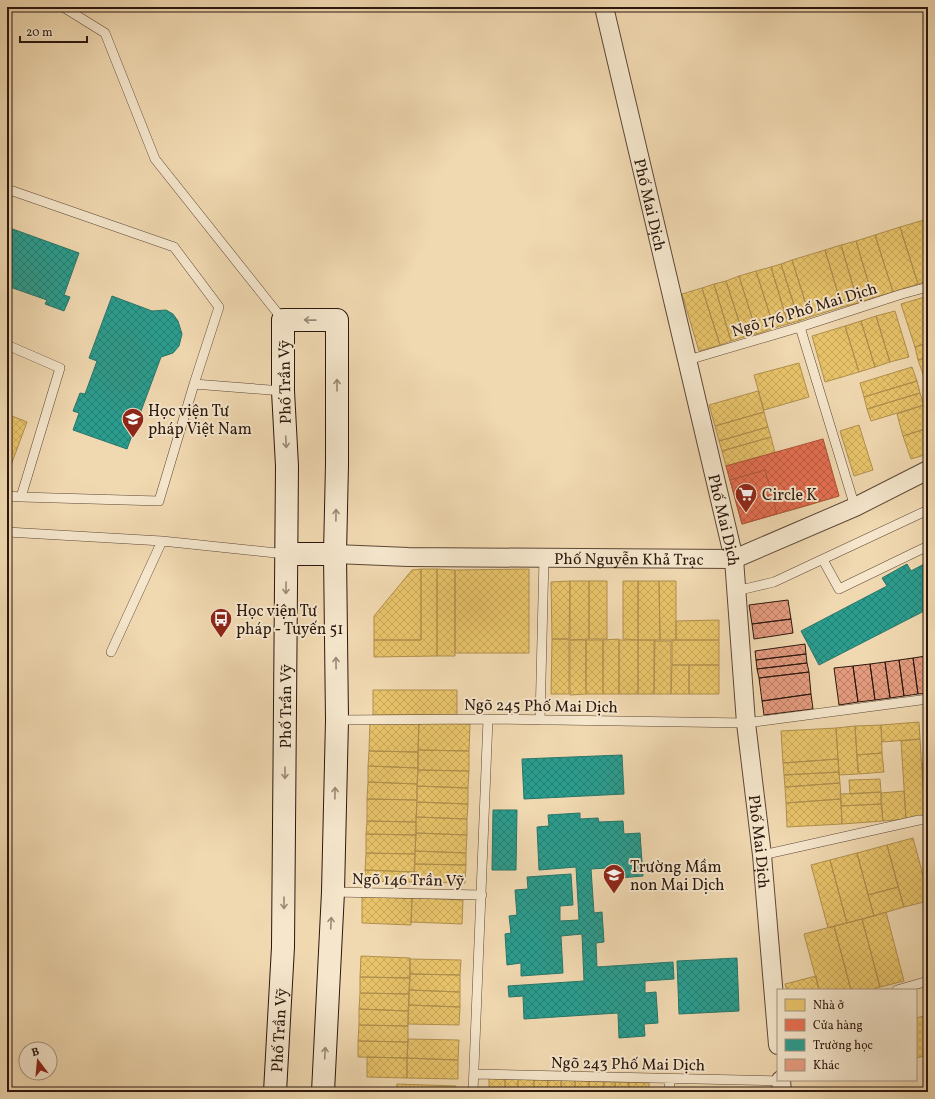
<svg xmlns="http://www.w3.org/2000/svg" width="935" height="1099" font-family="Vollkorn,serif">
<defs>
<pattern id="homes-cross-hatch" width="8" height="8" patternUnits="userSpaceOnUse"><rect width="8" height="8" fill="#e9c46a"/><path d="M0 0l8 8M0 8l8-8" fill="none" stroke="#c8a85b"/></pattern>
<pattern id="shops-cross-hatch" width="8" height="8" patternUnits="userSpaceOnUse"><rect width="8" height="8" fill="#e76f51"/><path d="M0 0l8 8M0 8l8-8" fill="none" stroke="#bb5a42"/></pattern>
<pattern id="schools-cross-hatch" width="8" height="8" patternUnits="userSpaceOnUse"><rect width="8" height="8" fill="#2a9d8f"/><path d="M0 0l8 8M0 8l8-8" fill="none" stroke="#247f73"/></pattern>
<pattern id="building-cross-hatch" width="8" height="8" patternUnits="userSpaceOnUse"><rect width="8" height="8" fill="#e59c7f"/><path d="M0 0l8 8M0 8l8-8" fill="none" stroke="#ba7e66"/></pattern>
</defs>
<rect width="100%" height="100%" fill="#f0d8b0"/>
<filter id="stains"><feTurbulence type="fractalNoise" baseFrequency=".005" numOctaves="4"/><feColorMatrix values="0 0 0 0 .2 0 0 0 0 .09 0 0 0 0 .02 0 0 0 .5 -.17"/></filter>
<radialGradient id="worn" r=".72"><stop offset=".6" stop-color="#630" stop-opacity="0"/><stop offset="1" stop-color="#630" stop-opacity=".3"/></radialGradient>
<path fill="url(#homes-cross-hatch)" stroke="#b0904e" d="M924 220 928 232V281L918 284 900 227Z
M900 227 918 284 893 292 875 235Z
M875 235 893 292 873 298 856 241Z
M856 241 873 298 858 303 841 245Z
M841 245 858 303 842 307 825 250Z
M825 250 842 307 810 317 792 260Z
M792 260 810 317 799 321 781 264Z
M781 264 799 321 788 324 771 267Z
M771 267 788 324 774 328 756 271Z
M756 271 774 328 757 334 739 276Z
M739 276 757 334 744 337 726 281Z
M726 281 744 337 731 341 714 284Z
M714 284 731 341 720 345 702 288Z
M702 288 720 345 699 351 682 294Z
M928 296V343L915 347 901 304Z
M895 311 909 357 890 362 876 316Z
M876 316 890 362 875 367 861 321Z
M861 321 875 367 859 372 845 326Z
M845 326 859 372 825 382 812 336Z
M928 343V357L918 360 915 347Z
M928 357V375L924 377 918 360Z
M799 363 809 397 764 410 754 375Z
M912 367 917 381 864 397 860 383Z
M917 381 920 393 867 409 864 397Z
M758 391 764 412 715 426 709 405Z
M920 393 924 405 871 421 867 409Z
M924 405 928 419V428L903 436 897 414Z
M764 412 768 427 719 441 715 426Z
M7 414 27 422 7 476Z
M859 425 873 470 854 476 840 431Z
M768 427 771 437 722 451 719 441Z
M928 428V454L911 459 903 436Z
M771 437 775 453 726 466 722 451Z
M823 439 839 496 819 502 803 445Z
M803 445 819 502 806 506 790 449Z
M790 449 806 506 792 510 775 453Z
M775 453 779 466 730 480 726 466Z
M779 466 792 510 777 514 765 470Z
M421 569V640H374V616L412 570Z
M421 569H437V656L374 657V640H421Z
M437 569 455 570V656H437Z
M529 569V653H455V570Z
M570 581H589V639L570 640Z
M570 581 569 639H552L551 582Z
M589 581H607V639H589Z
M623 581H638V640L623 639Z
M638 581H659L660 640H638Z
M659 581H676V640H660Z
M719 620V640H676V621Z
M552 639H569V694H551Z
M619 639V694H603V640Z
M570 640H586V694L570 695Z
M586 640H603V694H586Z
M619 640H638V694H619Z
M638 640H655L654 694H638Z
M672 640H719V665H672Z
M654 641H671V694H654Z
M672 665H689V694H671Z
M689 665H719V694H689Z
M373 690H457V715H373Z
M370 721 419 723 418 752 369 751Z
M919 722 920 739 882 742 881 725Z
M419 723 470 724 469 751 418 750Z
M881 725 882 753 857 755 855 726Z
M855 726 858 774 839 775 836 728Z
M836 728 838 759 783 763 781 731Z
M920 739 925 818 906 819 901 741Z
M418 750 469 751V771L418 770Z
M369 751 418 752V768L368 766Z
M882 753 884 772 859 774 857 755Z
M838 759 839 772 784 775 783 763Z
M922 763H928V818H925Z
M368 766 418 768 417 784 368 782Z
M418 770 469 771 468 788 417 786Z
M839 772 840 783 785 787 784 775Z
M880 779 881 792 850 794 849 780Z
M368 782 417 784V800L367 799Z
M840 783 841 799 786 803 785 787Z
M417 786 468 788V804L417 802Z
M904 791 906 819 883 821 881 793Z
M881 792V804L841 806 840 794Z
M367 799 417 800 416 822 367 821Z
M841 799 842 824 787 827 786 803Z
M417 802 468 804 467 819 416 817Z
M881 804 883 821 842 824 841 806Z
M416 817 467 819V835L416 833Z
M367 821 416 822V835L366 834Z
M416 833 467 835 466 853 415 851Z
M366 834 416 835 415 854 366 853Z
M913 838 928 894V901L904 907 887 845Z
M887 845 898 887 868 895 857 853Z
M415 851 466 853V865L415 864Z
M366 853 415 854 414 872 365 870Z
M857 853 874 916 847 923 830 860Z
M830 860 847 923 828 928 811 865Z
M415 864 466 865 465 883 414 882Z
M365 870 414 872V882L365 881Z
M898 887 904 907 874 916 868 895Z
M362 897 412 898 411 925 362 923Z
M412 898 463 900 462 924 411 922Z
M886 912 904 981 880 987 862 919Z
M862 919 880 987 871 990H851L834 926Z
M834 926 851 990H819L804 934Z
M361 956 410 958V978L360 977Z
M410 959 461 960 460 975 410 974Z
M410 974 460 975V992L409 990Z
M816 976 819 990H787L785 984Z
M360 977 410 978 409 994 360 993Z
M409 990 460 992V1007L409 1005Z
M360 993 409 994 408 1011 359 1009Z
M409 1005 460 1007 459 1025 408 1024Z
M359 1009 408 1011V1026L359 1025Z
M928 1015V1055L916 1058V1018Z
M359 1025 408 1026V1042L358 1041Z
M408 1039 459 1040 458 1060 407 1058Z
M358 1041 408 1042 407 1058 358 1057Z
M367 1057 407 1058V1078L367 1077Z
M407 1058 458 1060V1079L407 1078Z
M489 1078 505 1079V1092H489Z
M505 1079H518V1092H505Z
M518 1079H534V1092H518Z
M534 1079 548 1080 547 1092H534Z
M548 1080H561V1092H547Z
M561 1080H575V1092H561Z
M575 1080 589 1081V1092H575Z
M589 1081 604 1082 603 1092H589Z
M604 1082H615V1092H603Z
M615 1082H629L628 1092H615Z
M629 1082 649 1083V1092H628Z
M397 1084 456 1086V1092H396Z"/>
<path fill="url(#shops-cross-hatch)" stroke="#af553d" d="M823 439 839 496 742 524 726 466Z
M765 470 777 514 742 524 730 480Z"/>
<path fill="url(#schools-cross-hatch)" stroke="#2a7568" d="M7 227 79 253 64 295 70 297 64 311 45 304 47 300 7 286Z
M112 296 152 311 166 310 173 314 178 321 182 334 179 346 173 353 161 357 127 449 73 430 79 413 73 411 80 393 85 394 97 361 89 358Z
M928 562V609L819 665 801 631 887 586 882 578 907 564 911 571Z
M622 755 624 794 524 799 522 759Z
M493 810H517L516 870H492Z
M580 813V819L598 818 599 822 623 821 624 834 640 833 643 876 607 879 606 868 591 869 594 913 602 912 604 942 596 943 597 967 673 962 674 979 645 981V993L656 992 658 1023 644 1024 645 1036 619 1038 618 1013 524 1019 523 996 509 997 508 986 584 981 582 934 561 936 563 973 521 976V963L507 965 505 934 511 933 509 916 517 915 515 890 528 889 527 877 571 874 573 905 560 906V921L579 920 576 867 539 870 537 827 549 826 548 815Z
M737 958 739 1011 679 1014 677 961Z"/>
<path fill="url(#building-cross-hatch)" stroke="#2b170e" d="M788 600 791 619 752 624 749 605Z
M791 619 793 633 754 639 752 624Z
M805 644 806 654 756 660 755 651Z
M806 654 807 663 757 669 756 660Z
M926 656 928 672V693L918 694 913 658Z
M913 658 918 694 904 696 899 660Z
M899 660 904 696 890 698 885 662Z
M885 662 890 698 875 700 870 664Z
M807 663 809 672 759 678 757 669Z
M870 664 875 700 858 702 853 666Z
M853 666 858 702 839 705 834 668Z
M809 672 811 694 762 701 759 678Z
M811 694 813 709 764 715 762 701Z"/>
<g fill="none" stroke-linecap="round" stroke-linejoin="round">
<g stroke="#5c4736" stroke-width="10">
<path id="lane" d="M63 7 105 33 155 159 283 320
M7 189 174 247 219 307 194 384 159 501 21 497 60 368 7 345
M800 327 855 507
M688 360 800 327 902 294 928 287
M194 384 283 391
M7 496 21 497
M7 532 162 541 286 554
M823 560 839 589 928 546
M736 591 774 582 928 510
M111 652 162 541
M337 720 488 719 746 723 928 699
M540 720 544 557
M762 855 919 820H928
M333 892 482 895
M897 990 928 981
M474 1074 781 1081
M473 1092 488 719
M669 1092 670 1079"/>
</g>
<g stroke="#5c4736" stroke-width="20">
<g id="street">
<path id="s1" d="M604 7 734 559 746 723 762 855 778 1045"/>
<path id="s2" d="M335 554 408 557 734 559 855 507 928 470"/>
<path d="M781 1080 782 1092"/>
</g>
</g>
<g stroke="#2b170e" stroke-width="24">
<g id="secondary">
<path d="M286 554H335"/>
<path id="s3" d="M275 1092 283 947 287 466 283 391V320H337V464L335 554 337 720 333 892 323 1092"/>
</g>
</g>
<use href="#lane" stroke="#f5e6cc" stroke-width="9"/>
<use href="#street" stroke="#f5e6cc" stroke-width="18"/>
<use href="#secondary" stroke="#f5e6cc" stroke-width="22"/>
</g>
<defs><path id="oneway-shaft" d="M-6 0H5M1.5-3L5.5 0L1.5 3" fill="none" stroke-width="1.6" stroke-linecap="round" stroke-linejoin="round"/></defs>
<g stroke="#9a8976">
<use href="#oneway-shaft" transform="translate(310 320) rotate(-179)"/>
<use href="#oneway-shaft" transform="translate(337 385) rotate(-90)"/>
<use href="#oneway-shaft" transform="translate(286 442) rotate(87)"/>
<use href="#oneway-shaft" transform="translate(336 515) rotate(-89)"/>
<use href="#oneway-shaft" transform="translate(286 588) rotate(91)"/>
<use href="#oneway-shaft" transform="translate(336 663) rotate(-91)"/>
<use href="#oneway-shaft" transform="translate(285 773) rotate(90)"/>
<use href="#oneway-shaft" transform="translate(335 793) rotate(-89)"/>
<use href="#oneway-shaft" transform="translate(284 903) rotate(90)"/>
<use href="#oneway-shaft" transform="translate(331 923) rotate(-87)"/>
<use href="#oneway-shaft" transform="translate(325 1053) rotate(-87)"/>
</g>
<defs>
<g id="university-pin" transform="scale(1.15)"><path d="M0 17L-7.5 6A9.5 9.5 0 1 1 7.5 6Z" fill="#8f2418" stroke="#f5e6cc"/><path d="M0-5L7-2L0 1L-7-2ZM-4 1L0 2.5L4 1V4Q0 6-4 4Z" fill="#fff"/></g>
<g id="supermarket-pin" transform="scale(1.15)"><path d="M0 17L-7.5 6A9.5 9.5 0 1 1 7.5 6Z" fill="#8f2418" stroke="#f5e6cc"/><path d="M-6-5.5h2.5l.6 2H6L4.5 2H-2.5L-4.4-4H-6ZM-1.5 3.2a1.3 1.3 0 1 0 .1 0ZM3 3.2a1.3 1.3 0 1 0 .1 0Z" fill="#fff"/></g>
<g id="bus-pin" transform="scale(1.15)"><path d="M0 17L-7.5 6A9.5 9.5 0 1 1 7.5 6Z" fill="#8f2418" stroke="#f5e6cc"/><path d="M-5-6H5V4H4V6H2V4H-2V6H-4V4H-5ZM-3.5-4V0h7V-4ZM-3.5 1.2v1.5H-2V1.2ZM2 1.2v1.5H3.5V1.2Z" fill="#fff"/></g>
<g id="school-pin" transform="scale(1.15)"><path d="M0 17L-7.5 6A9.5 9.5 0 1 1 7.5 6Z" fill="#8f2418" stroke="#f5e6cc"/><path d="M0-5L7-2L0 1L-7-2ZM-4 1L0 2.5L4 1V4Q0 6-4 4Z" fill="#fff"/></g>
</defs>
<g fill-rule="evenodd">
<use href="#university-pin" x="133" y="419"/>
<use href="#supermarket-pin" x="746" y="494"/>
<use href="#bus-pin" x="221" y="619"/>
<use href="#school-pin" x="614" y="875"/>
</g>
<g text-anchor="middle" stroke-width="4" stroke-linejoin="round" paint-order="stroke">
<g font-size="16" fill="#2b170e" stroke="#f5e6cc">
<text dy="6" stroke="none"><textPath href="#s1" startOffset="203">Phố Mai Dịch</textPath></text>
<text transform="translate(804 309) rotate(-17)" y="6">Ngõ 176 Phố Mai Dịch</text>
<text transform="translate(284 382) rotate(-91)" y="6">Phố Trần Vỹ</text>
<text dy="6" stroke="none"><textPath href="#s1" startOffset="527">Phố Mai Dịch</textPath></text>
<text dy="6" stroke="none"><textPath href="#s2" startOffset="294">Phố Nguyễn Khả Trạc</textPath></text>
<text transform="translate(541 705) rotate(1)" y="6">Ngõ 245 Phố Mai Dịch</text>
<text dy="6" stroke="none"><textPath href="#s3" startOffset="386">Phố Trần Vỹ</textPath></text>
<text dy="6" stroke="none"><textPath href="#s1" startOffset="851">Phố Mai Dịch</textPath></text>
<text transform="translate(408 879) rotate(1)" y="6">Ngõ 146 Trần Vỹ</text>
<text dy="6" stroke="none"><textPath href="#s3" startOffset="62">Phố Trần Vỹ</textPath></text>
<text transform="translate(628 1063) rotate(1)" y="6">Ngõ 243 Phố Mai Dịch</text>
</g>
<g font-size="16" fill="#2b170e" stroke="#f5e6cc" text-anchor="start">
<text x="148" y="416">Học viện Tư<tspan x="148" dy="18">pháp Việt Nam</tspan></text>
<text x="762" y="500">Circle K</text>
<text x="236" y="616">Học viện Tư<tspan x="236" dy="18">pháp - Tuyến 51</tspan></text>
<text x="630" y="872">Trường Mầm<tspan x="630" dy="18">non Mai Dịch</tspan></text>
</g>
</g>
<rect width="935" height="1099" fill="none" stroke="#f0d8b0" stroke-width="24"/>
<rect x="8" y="8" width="919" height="1083" fill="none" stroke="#2b170e" stroke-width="2"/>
<rect x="12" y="12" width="911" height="1075" fill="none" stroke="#2b170e"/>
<rect x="777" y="989" width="140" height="92" fill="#f5e6cc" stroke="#a49380"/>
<rect x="785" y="999" width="20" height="12" fill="#e9c46a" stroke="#a49380"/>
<text x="813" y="1009" font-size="12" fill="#2b170e">Nhà ở</text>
<rect x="785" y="1019" width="20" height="12" fill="#e76f51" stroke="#a49380"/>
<text x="813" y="1029" font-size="12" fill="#2b170e">Cửa hàng</text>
<rect x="785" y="1039" width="20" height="12" fill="#2a9d8f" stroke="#a49380"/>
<text x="813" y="1049" font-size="12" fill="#2b170e">Trường học</text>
<rect x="785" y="1059" width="20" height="12" fill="#e59c7f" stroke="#a49380"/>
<text x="813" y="1069" font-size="12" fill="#2b170e">Khác</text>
<g transform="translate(38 1061) rotate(344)"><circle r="19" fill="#f5e6cc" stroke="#a49380"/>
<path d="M0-3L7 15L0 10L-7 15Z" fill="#8f2418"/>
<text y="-6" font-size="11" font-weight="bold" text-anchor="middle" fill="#2b170e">B</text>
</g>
<path d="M20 36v6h67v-6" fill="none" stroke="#2b170e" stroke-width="2"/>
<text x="26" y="36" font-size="12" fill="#2b170e" stroke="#f5e6cc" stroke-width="3" paint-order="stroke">20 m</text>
<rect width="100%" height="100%" filter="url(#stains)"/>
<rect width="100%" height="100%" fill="url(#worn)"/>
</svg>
